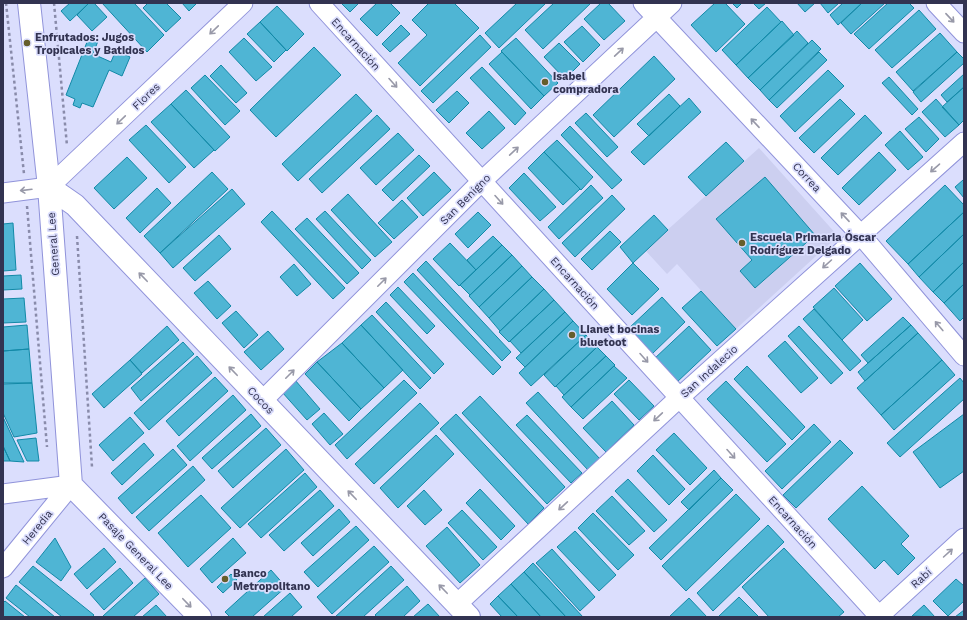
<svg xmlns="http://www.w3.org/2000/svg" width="967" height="620" font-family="'Work Sans',sans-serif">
<rect width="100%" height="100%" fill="#dbdefd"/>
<path fill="#cccff0" d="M759 148 838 236 736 329 677 264 667 274 645 250Z"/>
<path fill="#4fb5d4" stroke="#1289a7" d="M70 3H89L70 21 61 11Z
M89 3H94L107 17 92 31 77 15Z
M102 3H134L164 35 147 52Z
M148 3H166L181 18 166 32 143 8Z
M182 3H197L189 11Z
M341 3H359L350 12Z
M377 3H390L400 13 377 36 360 19Z
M429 3H454L479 28 420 86 398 63 427 35 412 20Z
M517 3H546L499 48 485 33Z
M554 3H591L543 49 525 30Z
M601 3H608L625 21 604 40 584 19Z
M715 3H725L745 24 716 52 691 25Z
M732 3H742L737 8Z
M753 3H766L759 9Z
M797 3H815L805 12Z
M820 3H839L828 13Z
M843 3H862L838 25 830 15Z
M862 3H885L851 34 841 23Z
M888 3H909L914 8 869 49 854 34Z
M277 6 304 34 287 51 260 22Z
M767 7 781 22 736 65 722 50Z
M919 10 936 29 892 68 875 50Z
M782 21 794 35 748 78 736 65Z
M260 22 286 50 274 62 247 34Z
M401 25 410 34 390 52 382 44Z
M582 26 600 45 583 62 564 42Z
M797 31 808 43 760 90 748 78Z
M940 33 957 52 913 91 896 72Z
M480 35 491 47 433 103 421 91Z
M89 37 98 41 93 54 111 62 116 50 130 57 122 76 109 70 93 107 82 103 80 108 73 105 75 99 66 95Z
M244 38 272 67 256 81 229 52Z
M516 38 558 83 544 96 501 51Z
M812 40 821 49 769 100 760 90Z
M559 43 580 64 565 79 544 57Z
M314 47 341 75 276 137 250 110Z
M502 52 544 96 531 109 489 64Z
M819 52 827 60 777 108 769 100Z
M957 52 964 59V63L921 102 913 92Z
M654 56 675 79 614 137 593 115Z
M221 65 247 93 236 103 210 76Z
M482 67 526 113 515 125 470 78Z
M828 70 844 86 795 132 780 116Z
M964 74V87L947 102 941 95Z
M205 75 240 111 225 125 191 88Z
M889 77 918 109 912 115 882 83Z
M964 87V120L959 125 942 107Z
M186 90 230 137 215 151 171 104Z
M457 91 469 103 449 123 436 110Z
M356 94 372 111 298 181 282 164Z
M669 94 680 106 649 136 637 124Z
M689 98 701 112 644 165 631 152Z
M840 99 855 114 814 153 799 138Z
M936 99 959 125 945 137 922 112Z
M171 104 214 150 194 168 151 122Z
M489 111 505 128 482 149 466 133Z
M586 113 618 147 607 157 575 123Z
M377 115 390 129 322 193 309 179Z
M865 115 882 133 838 175 821 158Z
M919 117 939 139 926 152 905 129Z
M146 125 186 167 169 183 129 140Z
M570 126 622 180 612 189 561 135Z
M900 131 923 157 908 170 885 145Z
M398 133 414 150 376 185 360 168Z
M557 140 593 177 581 190 544 152Z
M726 142 744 161 706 196 688 177Z
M544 152 580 189 563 205 528 168Z
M879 152 896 170 859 205 842 188Z
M419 155 430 166 393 201 382 190Z
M127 157 147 178 114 209 94 188Z
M212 172 228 189 160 253 144 236Z
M434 172 451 190 423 216 407 198Z
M524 173 556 207 540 221 509 188Z
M765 177 815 235 755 288 740 271 752 260 716 219Z
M963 180H964V198L955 187Z
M591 185 603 198 559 239 548 227Z
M945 185 964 205V212L908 264 886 241Z
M157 188 171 203 140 233 126 218Z
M232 189 245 204 173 268 160 253Z
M348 194 392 242 375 257 331 210Z
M612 195 625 209 575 257 562 243Z
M402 200 418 217 394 239 378 223Z
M272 211 345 288 333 299 261 222Z
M325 211 371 260 362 269 316 219Z
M478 212 491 225 468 248 455 234Z
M964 212V234L919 277 908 264Z
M654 215 668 230 633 263 620 247Z
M307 218 359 273 347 284 295 229Z
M13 223 16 270 3 271V224Z
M610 231 621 242 592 270 581 259Z
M964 234V262L933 292 919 277Z
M219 235 231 249 195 281 183 268Z
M493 236 502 245 476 270 467 260Z
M450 243 476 270 459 286 433 259Z
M502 245 512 255 470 295 460 285Z
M512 255 522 266 479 307 469 296Z
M426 261 511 352 502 361 417 270Z
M964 262V284L944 303 933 292Z
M633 263 659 289 632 315 607 289Z
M860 263 892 299 867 321 835 286Z
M294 264 311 284 297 296 280 277Z
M522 266 532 277 489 318 479 307Z
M413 273 501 367 493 375 404 282Z
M21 275 22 289 3 290V276Z
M532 277 544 289 500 331 489 318Z
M208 281 231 306 217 319 194 293Z
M964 284V317L960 321 944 303Z
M398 287 435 326 427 334 390 295Z
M834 288 863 320 842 340 813 307Z
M544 289 554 300 509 342 499 332Z
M701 291 736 329 717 346 682 308Z
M662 297 685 322 652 354 628 329Z
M24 298 26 322 3 323V299Z
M554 300 565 312 521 353 510 341Z
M386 302 444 364 434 374 376 312Z
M814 309 861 361 850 371 803 319Z
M236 311 258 335 244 348 222 323Z
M565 312 573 321 525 367 516 358Z
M372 315 431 378 420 389 361 325Z
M903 317 911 325 868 363 861 355Z
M573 321 586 335 531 386 519 373Z
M27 325 29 349 3 351V327Z
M361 325 403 370 384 388 342 343Z
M911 325 918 333 865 381 858 372Z
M167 326 179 340 142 373 130 360Z
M689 326 711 350 676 383 654 359Z
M799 326 843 373 831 384 788 336Z
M268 331 284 349 261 370 244 352Z
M918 333 942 360 881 415 857 388Z
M586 335 597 347 555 387 544 375Z
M785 341 818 378 801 393 768 356Z
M183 342 194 354 141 401 131 388Z
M342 343 384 388 361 409 317 362Z
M597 347 606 356 564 395 556 386Z
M29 349 32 383H3V351Z
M197 356 212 373 149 430 134 413Z
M606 356 615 365 571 407 562 397Z
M130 360 142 374 104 408 92 394Z
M942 360 955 375 894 430 881 415Z
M317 362 361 409 349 421 305 374Z
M614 366 627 378 583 419 571 407Z
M747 366 805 427 792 440 734 379Z
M215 377 228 391 179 436 166 421Z
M960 378 964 383V399L900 457 887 443Z
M295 380 320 409 307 420 282 392Z
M404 380 417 393 347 459 335 445Z
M629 380 654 406 639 420 614 394Z
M726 381 786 444 767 462 707 399Z
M32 383 37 433 14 437 3 413V384Z
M538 392 600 459 588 470 526 403Z
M233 395 246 410 190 461 177 446Z
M480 396 565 487 547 504 462 413Z
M612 401 634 425 606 452 583 428Z
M420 403 439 423 374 484 355 464Z
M324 413 343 434 330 445 312 424Z
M251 414 261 426 212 469 202 458Z
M456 414 544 508 528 524 440 429Z
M964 414V471L940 488 913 452Z
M527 415 582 473 571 483 516 425Z
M3 417 24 462 10 461 3 446Z
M130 417 144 433 113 461 99 445Z
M814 424 831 442 782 489 765 471Z
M266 428 281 445 233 488 218 471Z
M674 433 707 468 690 485 656 450Z
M436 435 454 454 398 508 380 488Z
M36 438 39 461H27L17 440Z
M840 440 853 453 796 508 783 495Z
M144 443 154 455 122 485 111 473Z
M3 446 10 461H3Z
M173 449 187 465 132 514 118 498Z
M286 449 304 470 240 528 221 508Z
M653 455 685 489 669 505 637 471Z
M193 466 205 480 149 531 136 517Z
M714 470 721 478 689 510 681 502Z
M305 473 317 487 261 538 248 524Z
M721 478 733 490 661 560 649 548Z
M628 479 667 520 654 532 615 491Z
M862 486 909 536 901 544 915 558 898 575 884 560 875 569 828 519Z
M480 489 515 526 501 540 466 503Z
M320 490 334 506 284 551 269 535Z
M424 490 442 510 425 525 407 506Z
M736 494 760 519 686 591 662 566Z
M201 495 231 528 188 567 158 533Z
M612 496 645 531 629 545 596 511Z
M339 509 350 522 313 556 301 543Z
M462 510 497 547 483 560 448 523Z
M593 513 634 555 618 570 578 528Z
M768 525 784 542 713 611 697 593Z
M356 526 369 540 318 587 304 572Z
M447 527 480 565 460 583 426 546Z
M575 531 616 575 599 591 557 547Z
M55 538 71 567 61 581 36 562Z
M233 538 246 553 212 583 200 569Z
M374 546 389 562 332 614 317 597Z
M104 548 116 562 87 589 74 574Z
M784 548 844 612 838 617H769L742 587Z
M552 549 595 597 580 611 536 563Z
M533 563 583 617H566L524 572Z
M33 566 94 615 92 617H62L19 582Z
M391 566 404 580 363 617H335Z
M120 568 133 583 104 610 90 594Z
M271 570 286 587 252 617H230L225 612Z
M524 572 566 617H541L511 584Z
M231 574 237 580 223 593 217 587Z
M145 578 159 594 133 617H105L103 616Z
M956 579 964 586V601L948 616 933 601Z
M511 584 541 617H518L498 596Z
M16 585 55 617H30L6 598Z
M407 586 420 601 403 617H377L375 615Z
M290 593 302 607 291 617H263Z
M498 596 518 617H502L490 604Z
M739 597 759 617H718Z
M689 598 707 617H669Z
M5 601 25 617H3V603Z
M428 604 440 617H413Z
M156 605 167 617H142Z
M924 605 935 617 912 616Z
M964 610V617H955Z"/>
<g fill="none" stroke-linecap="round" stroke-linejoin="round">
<g stroke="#9093da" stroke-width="21">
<path id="minor" d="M319 3 879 616
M643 3 860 234 964 356
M936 3 964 33
M3 193 49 187 243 3
M262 401 482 181 672 3
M3 494 71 485
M3 568 71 485
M457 604 680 397 964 142
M878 617 964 538"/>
</g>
<g stroke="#9093da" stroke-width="24">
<path id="tertiary" d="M29 3 49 187 71 485 200 617
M49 187 75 205 469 617"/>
</g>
<path stroke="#898baa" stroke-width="2.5" stroke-dasharray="3 3" stroke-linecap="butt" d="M6 3 24 174
M54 3 67 146
M27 206 47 447
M77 236 92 467"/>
<use href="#minor" stroke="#fff" stroke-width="19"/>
<use href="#tertiary" stroke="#fff" stroke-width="22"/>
</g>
<defs><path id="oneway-shaft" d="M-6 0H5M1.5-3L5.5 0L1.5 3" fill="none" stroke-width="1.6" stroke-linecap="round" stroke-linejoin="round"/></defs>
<g stroke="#9899a8">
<use href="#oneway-shaft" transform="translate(950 18) rotate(47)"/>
<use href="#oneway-shaft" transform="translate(214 30) rotate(136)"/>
<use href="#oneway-shaft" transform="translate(619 52) rotate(-43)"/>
<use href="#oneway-shaft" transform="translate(393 83) rotate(48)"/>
<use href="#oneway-shaft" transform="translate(121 120) rotate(136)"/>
<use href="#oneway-shaft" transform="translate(755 123) rotate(-133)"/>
<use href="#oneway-shaft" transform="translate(514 151) rotate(-43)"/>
<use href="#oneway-shaft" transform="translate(935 168) rotate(139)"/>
<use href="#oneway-shaft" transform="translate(26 190) rotate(173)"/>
<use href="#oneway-shaft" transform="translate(499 200) rotate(48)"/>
<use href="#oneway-shaft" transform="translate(845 217) rotate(-133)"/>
<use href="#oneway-shaft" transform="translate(827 264) rotate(138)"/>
<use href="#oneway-shaft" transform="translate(143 277) rotate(-134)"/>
<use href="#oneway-shaft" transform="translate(382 282) rotate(-45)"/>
<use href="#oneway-shaft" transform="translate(939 326) rotate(-130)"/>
<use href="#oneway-shaft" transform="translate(644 358) rotate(48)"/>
<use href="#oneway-shaft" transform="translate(233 371) rotate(-134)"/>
<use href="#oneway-shaft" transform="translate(290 374) rotate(-45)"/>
<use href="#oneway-shaft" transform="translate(658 417) rotate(137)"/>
<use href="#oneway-shaft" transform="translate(731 454) rotate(48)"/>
<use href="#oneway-shaft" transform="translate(352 495) rotate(-134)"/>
<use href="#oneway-shaft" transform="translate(563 506) rotate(137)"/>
<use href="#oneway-shaft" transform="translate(948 553) rotate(-42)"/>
<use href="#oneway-shaft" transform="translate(443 589) rotate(-134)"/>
<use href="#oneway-shaft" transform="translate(187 603) rotate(46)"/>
</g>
<g fill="#665e2b" stroke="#dbdefd" stroke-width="1.5">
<circle cx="27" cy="43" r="4"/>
<circle cx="545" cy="82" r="4"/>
<circle cx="742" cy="243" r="4"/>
<circle cx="572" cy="335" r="4"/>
<circle cx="225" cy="579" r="4"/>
</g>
<g text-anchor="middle" stroke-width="3.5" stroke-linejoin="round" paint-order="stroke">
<g font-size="11" font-weight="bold" fill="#323351" stroke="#dbdefd" text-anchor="start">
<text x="35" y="41">Enfrutados: Jugos<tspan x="35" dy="13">Tropicales y Batidos</tspan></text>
<text x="553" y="80">isabel<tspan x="553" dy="13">compradora</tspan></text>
<text x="750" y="241">Escuela Primaria Óscar<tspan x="750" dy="13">Rodríguez Delgado</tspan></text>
<text x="580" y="333">Lianet bocinas<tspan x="580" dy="13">bluetoot</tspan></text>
<text x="233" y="577">Banco<tspan x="233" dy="13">Metropolitano</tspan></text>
</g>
<g font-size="11" fill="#323351" stroke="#dbdefd">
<text transform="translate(356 44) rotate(48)" y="4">Encarnación</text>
<text transform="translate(146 96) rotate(-44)" y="4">Flores</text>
<text transform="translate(807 177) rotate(47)" y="4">Correa</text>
<text transform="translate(465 199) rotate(-45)" y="4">San Benigno</text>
<text transform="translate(53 244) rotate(-94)" y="4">General Lee</text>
<text transform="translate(575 283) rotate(48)" y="4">Encarnación</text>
<text transform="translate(709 371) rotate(-42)" y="4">San Indalecio</text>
<text transform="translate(261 400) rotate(46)" y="4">Cocos</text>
<text transform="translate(793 522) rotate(48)" y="4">Encarnación</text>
<text transform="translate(37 527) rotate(-51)" y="4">Heredia</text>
<text transform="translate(136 551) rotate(46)" y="4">Pasaje General Lee</text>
<text transform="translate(921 578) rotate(-42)" y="4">Rabí</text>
</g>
</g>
<rect width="967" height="620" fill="none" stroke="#323351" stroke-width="8"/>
</svg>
